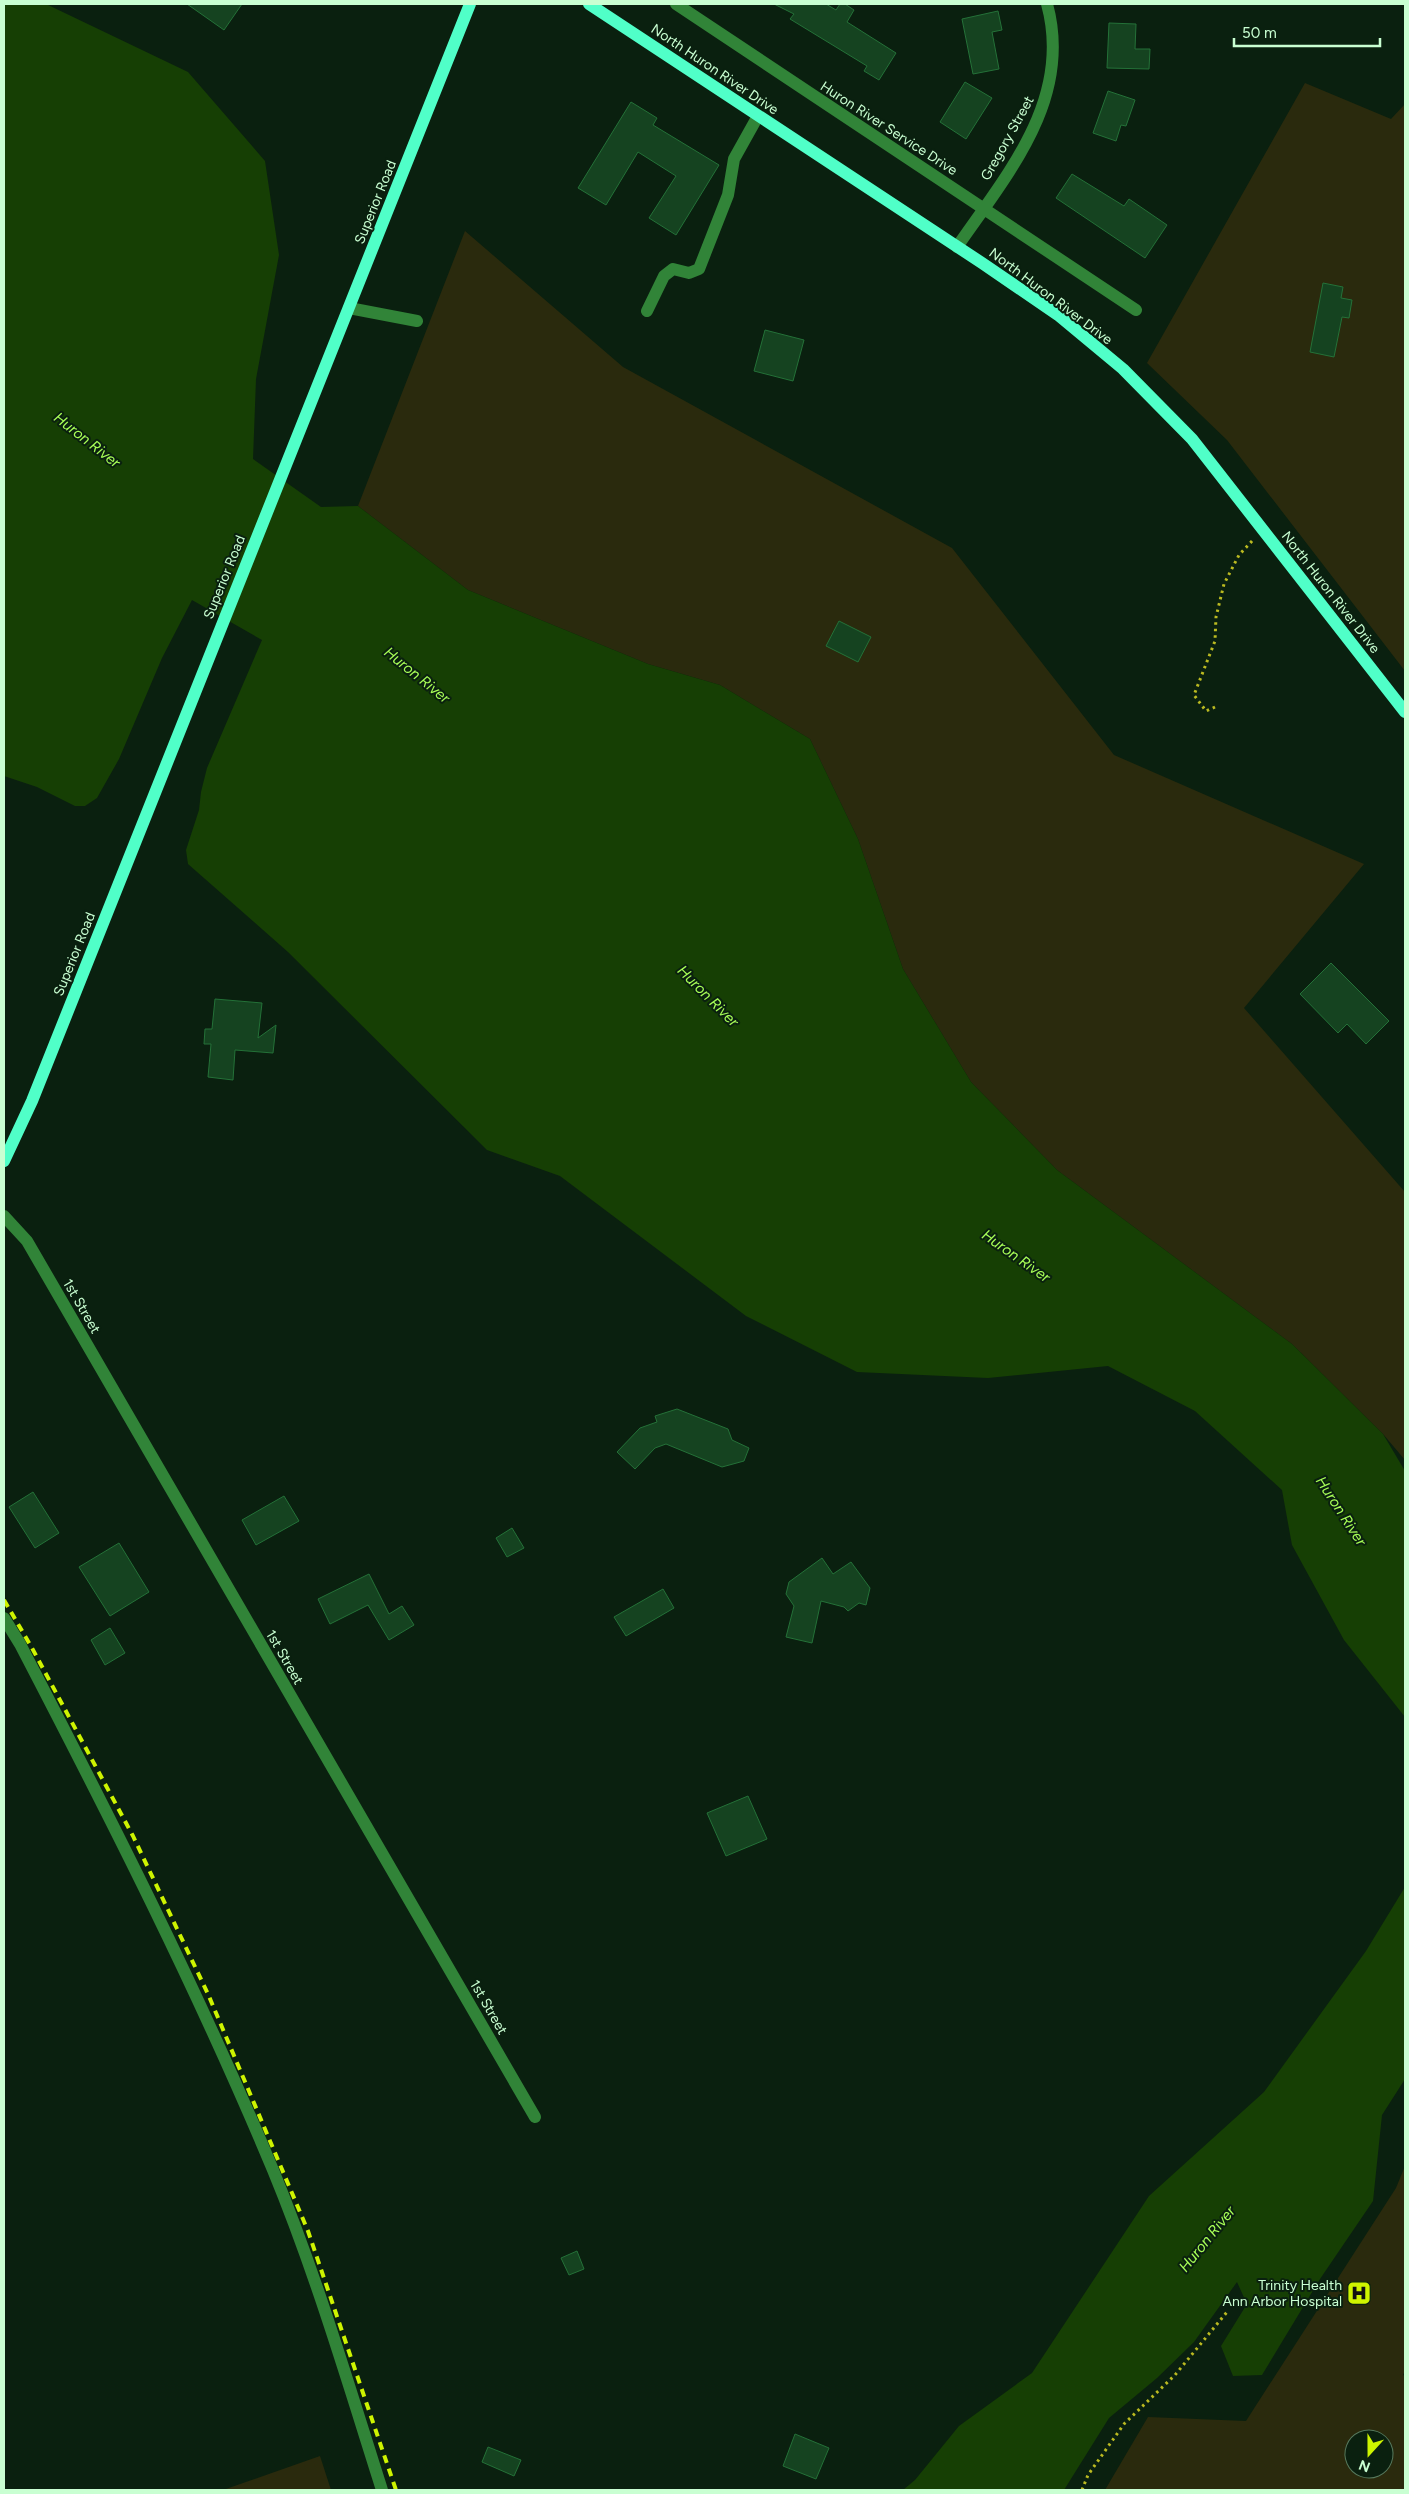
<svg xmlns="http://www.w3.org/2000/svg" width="1409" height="2494" font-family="Figtree,sans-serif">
<rect width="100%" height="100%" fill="#0a200f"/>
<path fill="#2a2a0d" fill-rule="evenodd" d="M1305 83 1391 119 1405 104V671L1227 440 1147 363Z
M465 231 623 367 952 548 1114 755 1364 864 1244 1008 1405 1192V1460L1383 1434 1292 1344 1057 1170 971 1082 903 969 858 839 810 739 720 685 648 664 468 590 358 506Z
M1405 2166V2371L1403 2375 1405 2376V2490H1105L1148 2417 1246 2421 1396 2188ZM1354 2439H1384V2469H1354Z
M320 2456 331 2490H223Z"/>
<path fill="#163f04" d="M4 4H46L188 72 265 161 279 255 256 379 253 459 321 507 358 506 468 590 648 664 720 685 810 739 858 839 903 969 971 1082 1057 1170 1292 1344 1383 1434 1405 1471V1717L1344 1640 1292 1545 1282 1490 1195 1411 1108 1366 988 1378 857 1372 746 1316 560 1176 487 1150 288 952 188 864 186 850 199 810 201 792 207 768 262 640 192 600 162 658 119 759 97 798 85 806H75L37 787 4 776Z
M1405 1887V2079L1382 2115 1373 2201 1320 2279 1262 2375 1233 2376 1221 2346 1247 2304 1237 2282 1194 2342 1157 2378 1109 2418 1064 2490H903L915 2480 959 2426 1032 2373 1149 2196 1264 2092 1366 1951Z"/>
<path fill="#154320" stroke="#247138" d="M187 4H242L224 30Z
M774 4H826L836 10 840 4H845L854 10 847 22 896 53 879 80 864 71 867 66 790 19 794 14Z
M998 11 1002 30 992 32 999 69 973 74 962 19Z
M1109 23 1136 24 1135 49H1150L1149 69 1107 68Z
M965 82 992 98 966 139 940 122Z
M1108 91 1135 100 1126 126 1121 125 1116 141 1093 133Z
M631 102 657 118 653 125 719 165 676 235 649 218 676 176 638 152 606 205 578 188Z
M1072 174 1124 206 1129 199 1167 225 1145 258 1056 198Z
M1323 283 1343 287 1341 298 1352 300 1349 318 1342 317 1334 357 1310 352Z
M765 330 804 340 793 381 754 371Z
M839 621 871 637 858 662 826 646Z
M1331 963 1389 1021 1366 1044 1347 1024 1338 1033 1300 994Z
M215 999 262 1003 258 1038 276 1025 273 1053 235 1050 233 1080 208 1077 211 1044H204L205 1029H212Z
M677 1409 728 1429 732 1440 749 1448 744 1461 722 1467 666 1444 655 1448 635 1469 617 1452 640 1428 657 1422 655 1416Z
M33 1492 59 1533 35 1548 9 1507Z
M284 1496 299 1521 256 1545 242 1520Z
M512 1528 524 1548 507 1557 496 1538Z
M119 1543 149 1592 110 1616 79 1567Z
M822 1558 833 1574 851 1562 870 1588 866 1605 859 1603 848 1611 844 1607 821 1601 812 1643 786 1637 794 1606 786 1594 789 1582Z
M369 1574 389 1614 402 1606 414 1625 389 1640 368 1605 330 1624 318 1599Z
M663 1589 674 1608 626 1636 614 1617Z
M110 1628 125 1653 105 1665 91 1640Z
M748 1796 767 1839 726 1856 707 1813Z
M577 2251 584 2269 569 2275 561 2258Z
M795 2434 829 2448 816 2479 783 2466Z
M488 2447 521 2460 514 2476 482 2462Z"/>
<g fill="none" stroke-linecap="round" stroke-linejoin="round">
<path stroke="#bbba21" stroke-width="3" stroke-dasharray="2.5 4" stroke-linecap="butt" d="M1215 707 1206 711 1194 695 1215 641 1216 617 1224 584 1239 555 1253 540
M1082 2490 1088 2475 1124 2424 1175 2375 1227 2312"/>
<path stroke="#318438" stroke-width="12" d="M676 4 1136 310
M957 247C1008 173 1073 99 1047 4
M349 308 417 321
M647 311 664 276 673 269 689 273 699 269 728 195 734 159 758 116
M4 1216 27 1241 535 2117
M4 1618 20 1644C110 1817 198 1990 273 2170 316 2274 348 2383 382 2490"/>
<path stroke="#50ffc8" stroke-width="12" d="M589 4 982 263 1058 315 1123 369 1192 439 1405 712
M4 1161 32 1101 470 4"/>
<path stroke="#cef400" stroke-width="4" stroke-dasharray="8 6" stroke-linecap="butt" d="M4 1600 32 1648 133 1836 208 1994 308 2231 396 2490"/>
</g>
<defs>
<g id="hospital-square" transform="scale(1.25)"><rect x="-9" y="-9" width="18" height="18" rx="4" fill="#cef400" stroke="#0a200f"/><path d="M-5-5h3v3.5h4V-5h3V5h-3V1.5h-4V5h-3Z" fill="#111"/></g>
</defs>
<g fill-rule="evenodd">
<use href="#hospital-square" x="1359" y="2293"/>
</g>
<g text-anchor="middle" stroke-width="4" stroke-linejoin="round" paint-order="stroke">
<g font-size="14" fill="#c9ffd2" stroke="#0a200f">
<text transform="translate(715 69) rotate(34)" y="5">North Huron River Drive</text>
<text transform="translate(889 128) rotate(33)" y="5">Huron River Service Drive</text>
<text transform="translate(1007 138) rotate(-61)" y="5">Gregory Street</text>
<text transform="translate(375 202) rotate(-68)" y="5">Superior Road</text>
<text transform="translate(1051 296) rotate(37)" y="5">North Huron River Drive</text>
<text transform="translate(224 577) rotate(-68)" y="5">Superior Road</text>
<text transform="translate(1331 592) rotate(52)" y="5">North Huron River Drive</text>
<text transform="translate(74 954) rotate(-68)" y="5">Superior Road</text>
<text transform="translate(82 1306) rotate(60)" y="5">1st Street</text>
<text transform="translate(285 1657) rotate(60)" y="5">1st Street</text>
<text transform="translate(489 2007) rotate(60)" y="5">1st Street</text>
</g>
<g font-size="14" fill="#c9ffd2" stroke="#0a200f" text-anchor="end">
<text x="1342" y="2290">Trinity Health<tspan x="1342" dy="16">Ann Arbor Hospital</tspan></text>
</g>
<g font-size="15" font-style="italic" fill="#a8ff57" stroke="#0a200f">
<text transform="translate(87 440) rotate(38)" y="5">Huron River</text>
<text transform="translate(417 675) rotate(39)" y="5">Huron River</text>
<text transform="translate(708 996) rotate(45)" y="5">Huron River</text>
<text transform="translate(1016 1256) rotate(35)" y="5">Huron River</text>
<text transform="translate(1341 1511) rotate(57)" y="5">Huron River</text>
<text transform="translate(1207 2239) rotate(-51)" y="5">Huron River</text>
</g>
</g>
<rect width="1409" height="2494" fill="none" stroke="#c9ffd2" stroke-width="10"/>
<g transform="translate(1369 2454) rotate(201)"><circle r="24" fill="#0a200f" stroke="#56795d"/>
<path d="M0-4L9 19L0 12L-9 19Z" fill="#cef400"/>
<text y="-8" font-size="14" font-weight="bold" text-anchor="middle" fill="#c9ffd2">N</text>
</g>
<path d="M1234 38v8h146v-8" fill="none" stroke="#c9ffd2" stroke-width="2.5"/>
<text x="1242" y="38" font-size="15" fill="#c9ffd2" stroke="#0a200f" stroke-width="4" paint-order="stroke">50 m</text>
</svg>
